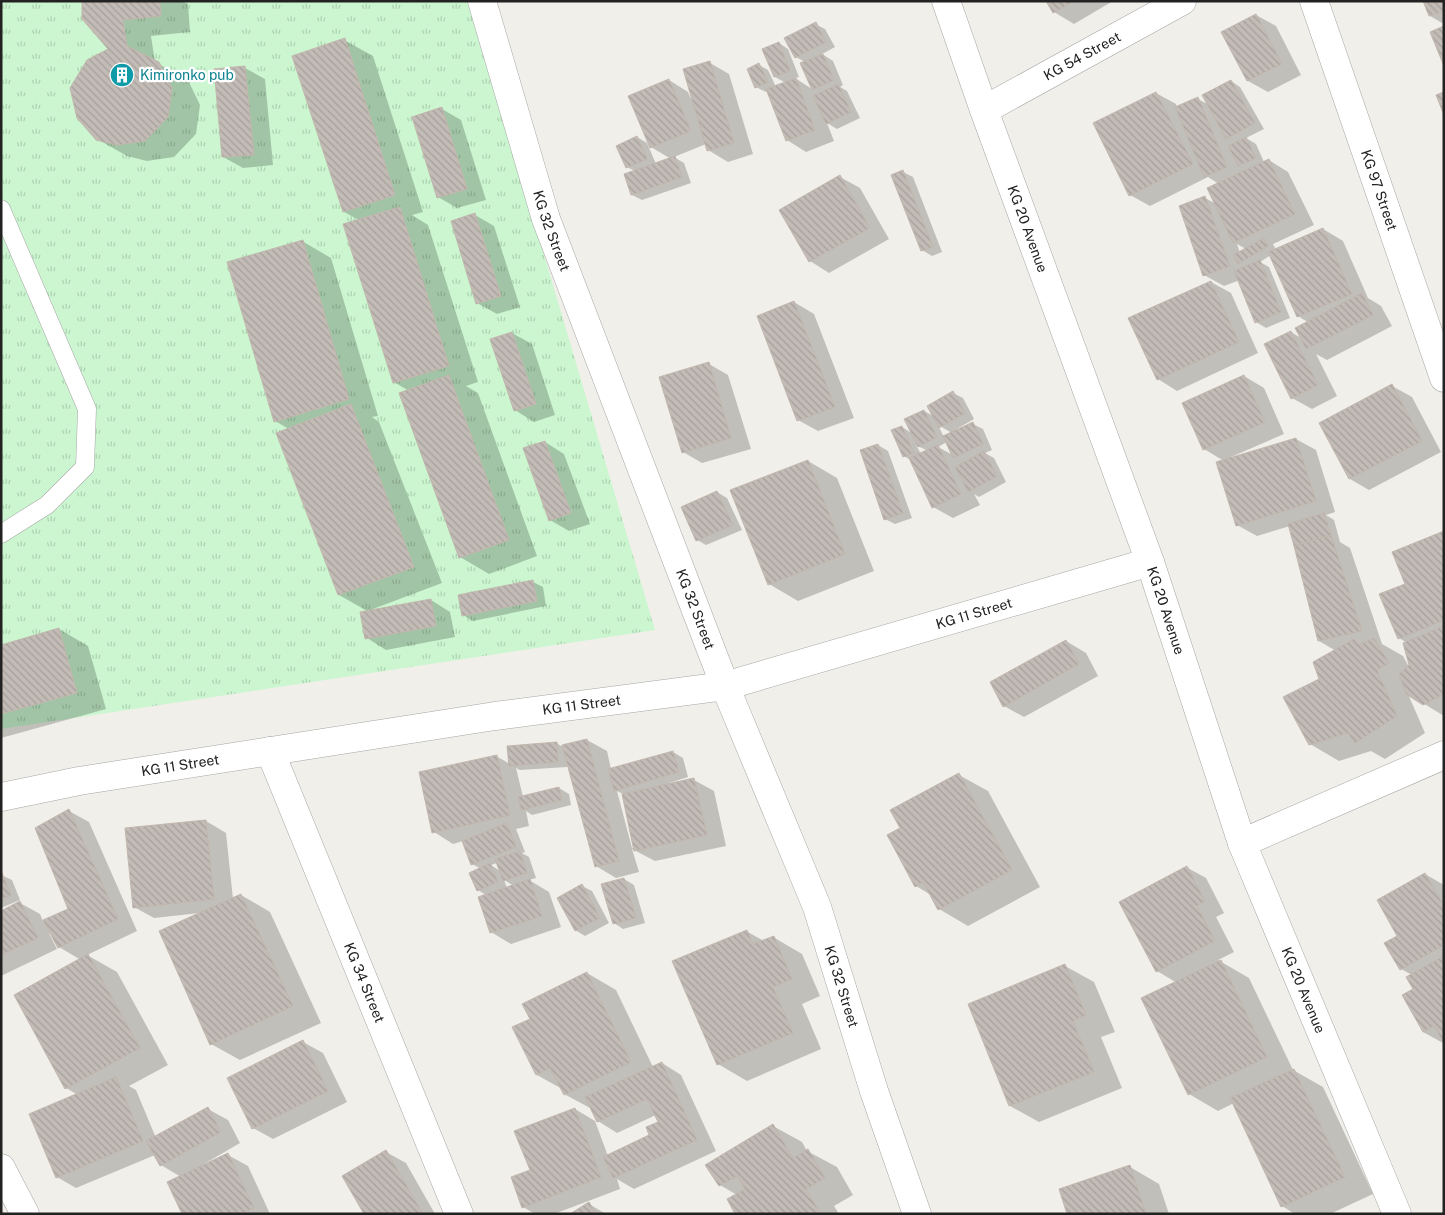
<svg xmlns="http://www.w3.org/2000/svg" width="1445" height="1215" font-family="'Public Sans',sans-serif">
<defs>
<pattern id="park-tufts" width="24" height="20" patternUnits="userSpaceOnUse" patternTransform="scale(1.25)"><rect width="24" height="20" fill="#cbf6d0"/><path d="M3 7l-1-3M5 7V3M7 7l1-3M15 17l-1-3M17 17v-4M19 17l1-3" fill="none" stroke="#aed3b2"/></pattern>
<pattern id="building-back-hatch" width="6" height="6" patternUnits="userSpaceOnUse" patternTransform="scale(1.25)"><rect width="6" height="6" fill="#c2bbb6"/><path d="M-1 5l2 2M0 0l6 6M5-1l2 2" fill="none" stroke="#a6a09c"/></pattern>
</defs>
<rect width="100%" height="100%" fill="#f1efe9"/>
<path fill="url(#park-tufts)" d="M1 1H469L655 630 1 729Z"/>
<path fill="#0003" fill-rule="evenodd" d="M83 1H182L188 4 190 32 151 36 155 62 188 80 200 105 196 134 174 157 147 161 127 156 97 139 110 49Z
M1048 1H1113L1074 24 1054 12Z
M1444 1V24L1430 16Z
M1256 15 1276 26 1301 75 1268 92 1248 81 1223 32Z
M815 24 825 29 835 47 822 54 833 61 843 85 840 87 847 91 860 118 837 129 827 123 834 141 806 152 787 140 769 91 766 92 756 87 759 65 768 70 776 87 786 83 775 77 764 49 779 43 788 49 799 77 795 78 812 89 805 62 796 57Z
M344 40 373 56 423 212 412 215 428 225 478 382 466 386 478 393 537 556 489 574 460 557 409 391 394 382 359 220 344 212Z
M710 63 729 74 753 154 728 162 708 150 706 144 674 157 684 163 691 183 642 200 632 195 625 175 635 171 627 167 637 137 647 143 656 164 671 159 651 147 669 80 688 92 691 99 693 98Z
M245 68 265 79 273 165 243 168 223 157Z
M1231 81 1240 87 1264 129 1246 138 1256 144 1264 162 1269 160 1288 172 1314 225 1273 244 1276 250 1323 229 1343 241 1368 298 1381 306 1392 326 1327 360 1316 354 1337 396 1312 409 1292 398 1291 332 1301 338 1309 323 1298 316 1271 255 1260 262 1269 267 1290 318 1266 328 1256 322 1240 280 1224 286 1204 275 1205 198 1216 204 1219 184 1208 177 1150 206 1130 195 1156 93 1176 104 1177 107 1198 99 1209 105ZM1237 244 1246 249 1240 253Z
M442 109 461 120 486 200 457 208 438 197Z
M903 172 913 177 942 252 932 256 922 250Z
M840 177 860 188 889 239 829 273 810 261Z
M475 215 494 226 520 307 497 314 477 303Z
M302 241 331 258 378 416 372 417 379 422 442 583 373 609 374 611 431 600 450 612 455 637 386 650 367 638 369 612 339 595 278 433 289 429 275 421Z
M1211 282 1231 293 1258 353 1177 391 1158 379Z
M794 302 814 314 854 418 818 431 798 420Z
M512 333 532 344 555 415 534 422 515 410Z
M709 364 728 375 751 449 702 463 683 452Z
M1244 376 1264 388 1284 434 1231 457 1232 459 1296 439 1316 450 1335 512 1326 515 1334 520 1340 542 1350 548 1382 644 1403 656 1409 667 1411 665 1407 643 1399 638 1406 584 1444 532V716L1408 694 1425 733 1385 759 1371 751 1339 761 1310 744 1321 680 1336 651 1319 641 1290 526 1257 536 1237 525 1224 461 1204 449Z
M1392 386 1412 397 1441 452 1369 490 1350 479Z
M953 393 963 398 974 419 955 430V432L973 424 983 429 992 450 985 453 994 458 1006 482 979 497 974 494 980 505 953 518 933 507 912 461 904 456 902 427 913 434 924 411 935 417ZM938 425 952 433 944 437ZM947 442 953 455 938 447ZM916 445 928 451 921 454Z
M545 442 564 454 590 524 569 531 550 520Z
M878 445 888 451 912 518 895 524 885 519Z
M808 461 837 478 874 571 798 601 769 584Z
M717 492 727 498 742 530 706 545 697 540Z
M533 582 543 587 546 606 473 621 463 615Z
M59 629 88 646 106 709 1 738V646Z
M1066 641 1086 653 1098 676 1024 717 1004 706Z
M587 740 607 751 611 769 673 752 683 758 688 777 669 783V785L694 780 714 791 726 846 655 861 632 849 639 872 616 878 596 866 567 761V767L520 770 516 768 523 797 559 788 569 794 571 805 532 815 526 811 529 826 516 829 525 852 522 853 529 857 536 878 529 880 549 892 561 927 511 944 491 932 486 895 478 890 481 869 472 864 463 841 453 844 434 832 496 756 510 764 556 743 565 748ZM617 791 623 794 634 848H632ZM497 863 500 871 491 865ZM504 880 514 886 507 888Z
M959 775 988 791 1040 887 968 926 939 909 931 895 916 886 902 829Z
M69 811 89 822 137 931 87 955 117 972 168 1065 129 1086 136 1090 156 1138 208 1109 228 1120 240 1143 204 1164 205 1165 228 1155 248 1166 270 1214H184L181 1177 161 1165 155 1155 76 1188 57 1177 78 1095 66 1088 81 960 59 947 51 932 49 933 57 949 1 976V912L20 903 40 914 43 921 70 910Z
M206 821 226 833 233 899 241 895 270 912 321 1023 240 1060 211 1044 200 913 154 918 134 907Z
M1186 867 1206 878 1224 913 1216 917 1234 952 1218 960 1249 978 1293 1070 1323 1087 1373 1194 1330 1214H1295L1282 1206 1234 1103 1218 1111 1189 1094 1177 983 1157 971Z
M1425 874 1444 885 1443 1043 1423 1032 1412 975 1401 969 1399 937Z
M1 875 12 880 20 900 1 908Z
M624 879 634 885 645 923 623 929 614 923Z
M582 886 592 891 609 923 585 936 575 930Z
M746 931 764 941 773 937 802 954 820 996 802 1004 821 1049 747 1081 718 1064Z
M1065 966 1094 982 1115 1032 1101 1037 1122 1088 1039 1122 1010 1106 970 1005Z
M587 973 616 990 653 1067 662 1063 681 1075 716 1151 634 1189 617 1179 620 1189 554 1214H535L523 1207 531 1171 575 1109 595 1121 608 1156 651 1136 659 1123 656 1115 617 1133 598 1121 592 1109 564 1094 562 1089 537 1075 514 1028 531 1020Z
M303 1042 323 1053 347 1102 273 1139 253 1128Z
M773 1126 802 1142 807 1151 837 1167 853 1195 834 1206 839 1214H737V1195L720 1185Z
M386 1152 406 1163 435 1214H365Z
M1130 1167 1159 1184 1169 1214H1069Z
M589 1204 606 1214H572Z"/>
<path fill="url(#building-back-hatch)" stroke="#c2b7ad" d="M82 1H160L161 16 123 20 127 46 159 62 172 88 168 117 145 141 117 145 96 140 77 118 70 88 87 60 108 49 82 19Z
M1046 1H1074L1053 13Z
M1423 1H1444V11L1429 16Z
M1256 14 1282 64 1247 81 1221 32Z
M816 22 826 42 795 58 784 38Z
M1444 26V66L1430 32Z
M345 38 395 195 343 212 292 56Z
M779 42 790 71 774 77 762 49Z
M823 54 834 80 812 90 800 63Z
M710 61 734 143 707 151 683 69Z
M759 63 768 82 755 88 747 69Z
M245 66 254 155 222 157 214 69Z
M796 78 815 130 786 141 766 89Z
M669 79 691 131 650 148 628 96Z
M1231 80 1255 123 1226 139 1202 95Z
M838 84 851 112 826 124 813 96Z
M1156 92 1193 164 1129 196 1093 123Z
M1444 92V115L1436 95Z
M1198 97 1227 167 1204 177 1175 107Z
M442 107 467 189 437 198 412 117Z
M637 136 647 159 626 168 616 146Z
M1246 137 1256 158 1238 166 1228 146Z
M675 156 682 177 631 195 624 174Z
M1269 159 1295 214 1233 243 1207 188Z
M903 170 933 247 921 251 891 175Z
M840 175 870 228 809 262 779 210Z
M1205 196 1230 266 1203 276 1179 206Z
M400 207 449 366 393 383 343 224Z
M475 213 501 296 476 304 451 221Z
M1323 228 1352 294 1297 317 1268 252Z
M1264 238 1268 246 1238 264 1233 255Z
M303 240 349 399 274 422 227 262Z
M1260 260 1281 312 1255 323 1234 271Z
M1211 281 1239 342 1157 380 1128 318Z
M1362 293 1373 315 1306 349 1295 328Z
M794 301 835 407 797 421 757 316Z
M1291 331 1318 385 1291 399 1264 344Z
M512 332 536 404 514 411 490 339Z
M709 362 731 438 682 453 659 377Z
M449 375 509 540 459 558 399 393Z
M1244 375 1265 422 1203 450 1182 403Z
M1392 384 1422 441 1349 479 1319 423Z
M953 391 965 413 939 428 927 406Z
M351 404 414 567 338 595 276 433Z
M924 410 937 437 918 447 904 419Z
M973 422 983 444 953 458 943 436Z
M902 426 914 453 903 457 891 430Z
M1296 438 1316 501 1236 526 1216 462Z
M545 441 571 513 549 521 523 448Z
M878 444 903 513 884 520 860 450Z
M938 445 961 494 932 508 909 458Z
M984 451 997 476 968 492 955 467Z
M808 460 845 554 768 585 730 490Z
M717 491 733 525 696 541 681 507Z
M1324 513 1331 535 1294 546 1288 524Z
M1444 531V620L1398 639 1379 594 1405 584 1392 552Z
M1331 535 1362 631 1318 641 1294 546Z
M533 580 537 601 462 616 458 595Z
M431 599 436 626 365 639 360 612Z
M1444 626V694L1423 705 1406 694 1399 674 1409 665 1403 643Z
M59 628 77 693 1 714V645Z
M1374 638 1389 663 1377 670 1397 716 1355 743 1348 733 1309 745 1283 697 1319 679 1313 662 1354 639 1359 645Z
M1066 640 1079 664 1003 707 990 682Z
M587 739 619 861 595 867 562 745Z
M557 742 558 762 509 766 507 746Z
M673 751 679 772 614 791 608 769Z
M497 755 510 815 432 833 419 772Z
M959 773 1012 870 938 910 923 882 915 887 887 835 900 828 890 810Z
M694 778 707 835 634 851 622 794Z
M559 787 562 800 521 810 518 797Z
M69 809 118 919 58 948 43 920 68 909 35 828Z
M206 820 214 899 133 908 125 828Z
M507 823 516 847 471 865 462 841Z
M520 851 527 873 503 881 495 859Z
M490 863 498 882 477 891 469 873Z
M1187 866 1205 901 1197 906 1215 941 1156 972 1119 902Z
M2 873 11 895 1 899V874Z
M1425 873 1444 906V945L1400 970 1384 943 1397 936 1377 900Z
M624 878 636 918 613 924 601 884Z
M530 879 542 916 490 933 478 897Z
M582 884 600 918 575 931 557 898Z
M241 894 293 1006 210 1045 159 931Z
M20 901 38 938 1 955V911Z
M747 930 753 944 774 936 792 979 773 987 793 1033 717 1065 672 961Z
M88 954 140 1048 65 1089 14 995Z
M1444 956V1043L1434 1026 1423 1032 1402 995 1413 989 1406 977Z
M1221 960 1267 1057 1188 1095 1141 998Z
M1065 964 1086 1015 1073 1021 1094 1072 1009 1106 968 1004Z
M587 972 631 1062 564 1095 550 1068 536 1075 512 1027 530 1019 522 1004Z
M303 1040 328 1091 252 1129 227 1078Z
M662 1062 697 1140 613 1178 603 1157 649 1135 646 1127 658 1122 647 1099 597 1122 585 1097Z
M1294 1069 1345 1177 1281 1207 1230 1098Z
M116 1077 143 1141 56 1178 29 1114Z
M208 1107 221 1132 160 1166 146 1141Z
M575 1108 601 1177 522 1208 511 1177 530 1170 514 1131Z
M773 1124 793 1158 808 1149 825 1178 806 1189 821 1214H735L727 1199 745 1189 737 1176 719 1186 705 1165Z
M386 1150 423 1214H364L342 1176Z
M228 1153 254 1208 241 1214H182L167 1182Z
M1130 1165 1146 1214H1067L1059 1189Z
M589 1202 596 1214H570Z"/>
<g fill="none" stroke-linecap="round" stroke-linejoin="round">
<g stroke="#a6a6a6" stroke-width="19">
<path id="service" d="M1 209 87 409 85 467 47 505 1 534"/>
</g>
<g stroke="#a6a6a6" stroke-width="29">
<g id="minor">
<path id="s1" d="M482 1 546 219 725 686 817 907 874 1091 917 1214"/>
<path id="s2" d="M946 1 984 110 1150 562 1242 843 1397 1214"/>
<path id="s3" d="M1314 1 1444 378"/>
<path id="s4" d="M984 110 1182 1"/>
<path id="s5" d="M270 751 459 1214"/>
<path id="s6" d="M1 797 79 781 495 716 725 686 1150 562"/>
<path d="M1242 843 1444 755"/>
<path d="M1 1168 25 1214"/>
</g>
</g>
<use href="#service" stroke="#fff" stroke-width="18"/>
<use href="#minor" stroke="#fff" stroke-width="28"/>
</g>
<defs>
<g id="building-disc" transform="scale(1.25)"><circle r="9.5" fill="#0f9aa8" stroke="#fff"/><path d="M-4-6H4V6H1V3H-1V6H-4ZM-2.5-4.3h1.7v1.8h-1.7ZM.8-4.3h1.7v1.8H.8ZM-2.5-1h1.7V.8h-1.7ZM.8-1h1.7V.8H.8Z" fill="#fff"/></g>
</defs>
<g fill-rule="evenodd">
<use href="#building-disc" x="122" y="75"/>
</g>
<g text-anchor="middle" stroke-width="4.5" stroke-linejoin="round" paint-order="stroke">
<g font-size="14" fill="#222" stroke="#fff">
<text dy="5" stroke="none"><textPath href="#s4" startOffset="112">KG 54 Street</textPath></text>
<text dy="5" stroke="none"><textPath href="#s3" startOffset="200">KG 97 Street</textPath></text>
<text dy="5" stroke="none"><textPath href="#s2" startOffset="242">KG 20 Avenue</textPath></text>
<text dy="5" stroke="none"><textPath href="#s1" startOffset="240">KG 32 Street</textPath></text>
<text dy="5" stroke="none"><textPath href="#s1" startOffset="645">KG 32 Street</textPath></text>
<text dy="5" stroke="none"><textPath href="#s2" startOffset="648">KG 20 Avenue</textPath></text>
<text dy="5" stroke="none"><textPath href="#s6" startOffset="992">KG 11 Street</textPath></text>
<text dy="5" stroke="none"><textPath href="#s6" startOffset="588">KG 11 Street</textPath></text>
<text dy="5" stroke="none"><textPath href="#s6" startOffset="182">KG 11 Street</textPath></text>
<text dy="5" stroke="none"><textPath href="#s5" startOffset="250">KG 34 Street</textPath></text>
<text dy="5" stroke="none"><textPath href="#s1" startOffset="1050">KG 32 Street</textPath></text>
<text dy="5" stroke="none"><textPath href="#s2" startOffset="1052">KG 20 Avenue</textPath></text>
</g>
<g font-size="14" fill="#0d838f" stroke="#fff" text-anchor="start">
<text x="140" y="80">Kimironko pub</text>
</g>
</g>
<rect width="1445" height="1215" fill="none" stroke="#222222" stroke-width="5"/>
</svg>
